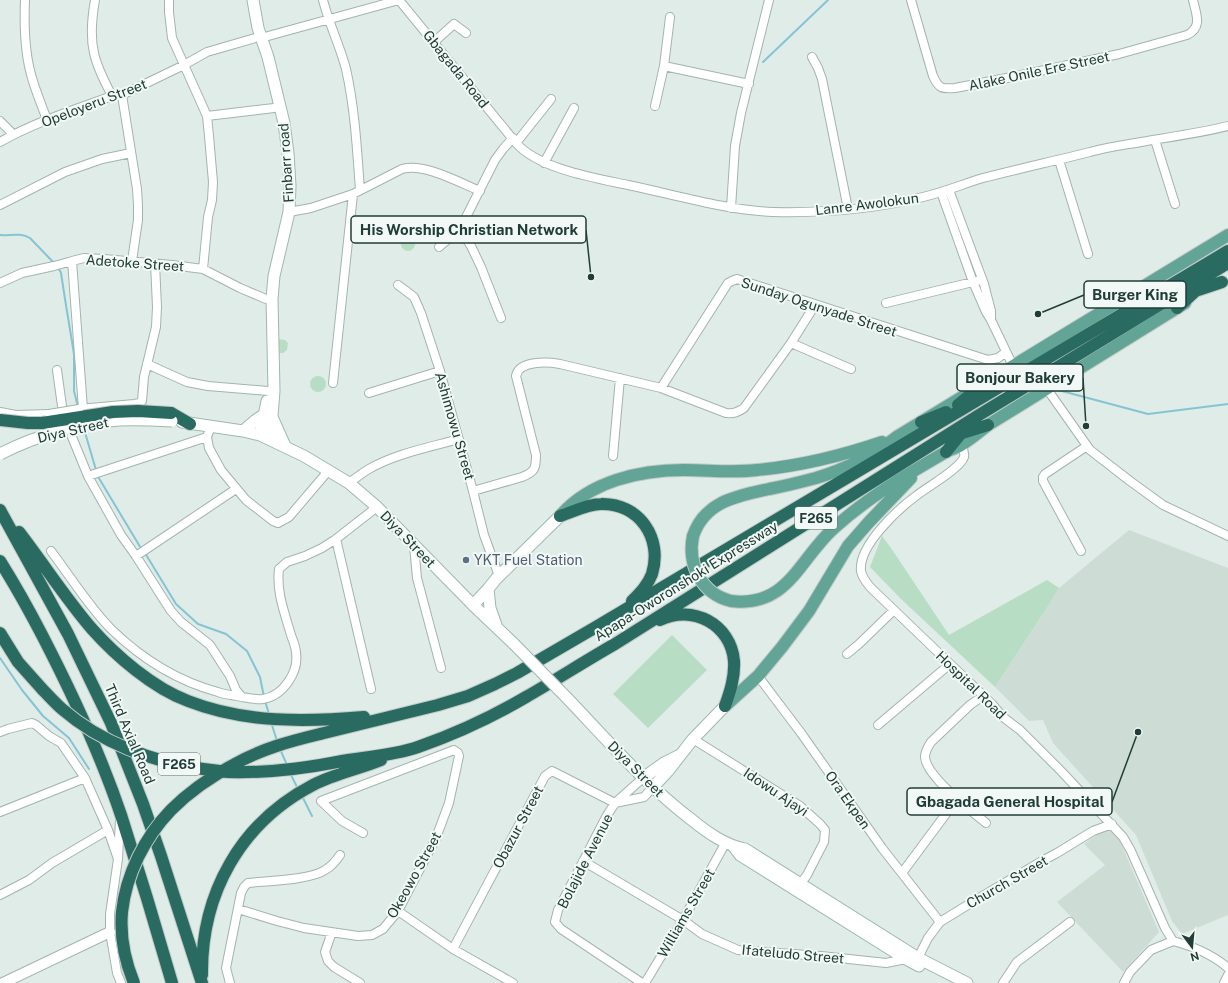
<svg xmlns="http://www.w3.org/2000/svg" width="1228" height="983" font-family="'Public Sans',sans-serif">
<rect width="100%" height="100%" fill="#e0ece7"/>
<path fill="#cedcd6" d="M1129 530 1228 568V915L1182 934 1172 921 1136 835 1053 743 1043 720 1029 721 995 687 1048 606 1059 588Z
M1107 827 1120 841 1159 932 1123 972 1057 902 1105 865 1084 844Z"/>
<path fill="#b7dec4" d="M401 244a7 7 0 1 1 14 0a7 7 0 1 1-14 0Z
M278 339 285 340 288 343 287 350 283 353H278Z
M310 384a8 8 0 1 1 16 0a8 8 0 1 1-16 0Z
M882 536 891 548 949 635 1047 580 1059 588 1048 606 995 687 900 598 870 567Z
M672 635 707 670 648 728 613 694Z"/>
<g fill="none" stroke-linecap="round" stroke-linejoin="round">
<path stroke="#84c4d4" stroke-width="2" d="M763 62 828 0
M0 235C10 236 20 232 30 238L55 264
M58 267 61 273 65 299 74 354V391L78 407
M1058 390 1148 414 1228 404
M84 429 96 470
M97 475 142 550
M145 553 176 604 198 624 226 634 247 651 260 677 264 697
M0 658 22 690 43 716 69 738 89 769
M265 701 269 714
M271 722 277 741
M280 749 287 765
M290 773 298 789
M302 796 312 816"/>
<g stroke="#a3b4af" stroke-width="10">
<path id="minor" d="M25 0C24 24 25 55 32 78 36 92 42 106 47 120
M95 0C92 17 90 36 94 53 97 68 105 82 112 96
M169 0V12L172 38 207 116 209 136 213 182 212 200 208 217 203 269
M323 0C329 24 340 46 346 69 355 109 357 150 360 190
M399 0 516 143C539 169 595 178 628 185 676 195 725 210 773 212 821 213 876 209 923 197 944 192 963 184 983 178 1018 169 1054 161 1090 152 1107 147 1124 145 1141 142 1170 137 1199 133 1228 126
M911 0 933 76C939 89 942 89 955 88L1017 76 1119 54 1187 35C1203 27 1196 14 1193 0
M261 38 399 0
M434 42 454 24 466 33
M812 57 818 68 822 79 848 209
M664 66 749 84
M122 95 137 189 138 205V220L132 261
M655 106 664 66 670 17
M207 116 274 108
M0 121 13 134
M1155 140 1175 204
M0 142C35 122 74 110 112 96L122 95 184 65 207 52 255 38
M516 143 551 99
M1059 160 1088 254
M544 163 574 108
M949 190 984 284 991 311V320
M941 192 973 282 986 312 991 320 1013 366
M0 205 65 172 102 159 131 153
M731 208 735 146 741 113 769 0
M289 212 311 208 353 194 402 169C425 163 458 182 480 191
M460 229 471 246 481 267 501 318
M439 247 460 229 495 160 503 149 513 138
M72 261 83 409
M0 283 22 273 54 266 72 261 84 258 104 259 172 265 203 269 240 288 266 299
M398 285 414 297 421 313 440 371 473 491 484 535 499 576
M886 303 977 281
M791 343 851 369
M147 364 187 382 208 386 268 391
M57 370 62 406 72 437 88 476 121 535 136 556 171 611 181 622 210 645 230 676 236 690 242 697C248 698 257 700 263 699 283 696 299 672 296 653 296 647 293 641 291 635 285 614 276 592 279 569L287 562 305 556 322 548 336 539 377 507
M333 383 353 194
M661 388 728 283 732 281 737 279 988 360 998 358 1006 352
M1047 389 1090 450 1130 481 1163 505 1228 536
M369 393 440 371
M79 409 134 404 140 403 142 401 144 377 156 327 157 307 155 263
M0 412 16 415 49 414
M211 426 207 437 209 448 221 470 246 500 273 521 278 523 289 517 329 470
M961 445C963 449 965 453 964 457 960 469 927 487 916 496 898 509 858 546 861 571 862 577 866 582 870 587L992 704 1003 717 1020 730 1061 771 1123 837 1131 851 1165 928 1173 941
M613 456 620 378
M88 476 207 437
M349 483C356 478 362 473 369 469 394 454 431 447 459 439
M473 491 522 477C535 472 536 468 536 455L516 376C519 360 548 362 560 364L661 388 726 413C734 414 738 412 744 408L791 343 815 305
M336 539 371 689
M414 546 417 578 441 668
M51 551C70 576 89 607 111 629 141 658 177 681 218 692 225 695 234 695 242 697
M1081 551 1043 481V477L1045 474 1087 446
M136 556 236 489
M847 654 859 644 894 610
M758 676 801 733 882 848 940 922
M983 696 970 705 931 742C928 747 925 751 925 757 926 776 971 811 986 823
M878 725 950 664
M0 732 8 729 32 723 36 725 49 736 61 743 85 778 108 830 118 859
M693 739 800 806 820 824 825 830 824 842 807 875 801 883
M0 812 85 778
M120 819 118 859 110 914V932L117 973 121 983
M583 861 683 920 702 934 738 950 821 956 886 963 906 959
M902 873 957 799
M0 895 29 880 52 863 108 830
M238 909 277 921 304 928 358 936 372 935 383 929 398 911 436 838 449 803 459 756 458 753 454 750 321 801 342 821 363 833
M398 911 453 949 513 983
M332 932 325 952 328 961 334 967 360 983
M1173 941C1192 946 1213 955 1228 968
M453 949 545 776 552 771 615 803 644 797 653 787
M918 958 928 938 940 922 974 901 1042 861 1057 853 1093 831 1112 824
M230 983 226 968 241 893 244 887 248 883C266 881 311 880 325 870 332 866 336 861 340 855
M642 983 561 929 555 922 558 910 606 817 615 803 643 778
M645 983 683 920 726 842
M1003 983 1017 962 1070 922
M1124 983 1130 972 1151 950 1173 941
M1224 983 1228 975"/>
</g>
<g stroke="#a3b4af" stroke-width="12">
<path id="tertiary" d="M3 983 110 932"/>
</g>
<g stroke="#9eb8b0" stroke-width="13">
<path id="secondary" d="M253 0 258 28 268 57 284 123 288 153 290 186 289 212 274 276 272 299 274 391 272 416 268 438
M272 417 285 446
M182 422 243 431 260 435 304 456 349 483 377 507 473 605 514 644
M243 431 256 420 265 414
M260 435 267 401
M488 589 490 608 496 625
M473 605 488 589 496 579 560 516
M568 699C608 741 646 785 692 820 708 833 725 845 745 849L918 958 967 983
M643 778 664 763 678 756
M653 787 668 771 693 739 725 706
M734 847 740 855 906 959 919 966"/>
</g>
<g stroke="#c1c9c7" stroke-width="14">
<path id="primary" d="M560 516C590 481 640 470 684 470 709 470 733 473 757 470 800 466 841 456 882 442
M693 536C705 501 737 496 769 489 785 486 801 482 816 478 846 469 874 455 898 436L1228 235
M731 601C788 608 799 559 834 528 867 498 906 475 944 453 949 450 956 448 961 445 970 440 979 432 988 425L1185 303
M725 706 758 676 782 647 809 611 848 546 869 522 911 478"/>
</g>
<g stroke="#c1c9c7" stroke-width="14">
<path id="motorway" d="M1198 290 1222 282
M1177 308 1204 283
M958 405 981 386
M171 413 190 424
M921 422 946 412
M956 435 988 425
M946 452 963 431
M0 510 68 634 111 723 143 804 161 856 202 983
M560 516C573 512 587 504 601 504 639 503 663 538 652 574 648 585 640 593 632 601
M19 532C43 563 66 599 92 629 116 656 153 688 188 701 244 723 305 722 364 717
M0 561C15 585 29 610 42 635 72 693 100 753 121 815 139 871 156 927 172 983
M660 620C692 604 731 624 734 661 735 677 730 692 725 706
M0 633 18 662 43 690
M320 734 438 705 468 696 495 684 517 673 596 627 1228 251
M337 762C363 757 392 756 418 747 455 734 492 717 526 697 556 680 585 661 615 644L979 415 1228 263
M202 975C201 894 240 823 313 785 334 774 359 769 381 760"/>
</g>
<use href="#minor" stroke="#fff" stroke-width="8"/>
<use href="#tertiary" stroke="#fff" stroke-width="10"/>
<use href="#secondary" stroke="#fff" stroke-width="11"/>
<use href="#primary" stroke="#62a496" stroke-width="12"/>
<use href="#motorway" stroke="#2a6b61" stroke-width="12"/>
<g stroke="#a3b4af" stroke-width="10" stroke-linecap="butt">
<path id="minor-bridge" d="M49 414 79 409"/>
</g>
<g stroke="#9eb8b0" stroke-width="13" stroke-linecap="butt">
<path id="secondary-bridge" d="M0 454C35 436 81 422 120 420 138 419 155 420 172 421
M514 644 568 699"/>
</g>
<g stroke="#c1c9c7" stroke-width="14" stroke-linecap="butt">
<path id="primary-bridge" d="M693 536C687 565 702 594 731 601"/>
</g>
<g stroke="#c1c9c7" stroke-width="14" stroke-linecap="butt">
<path id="motorway-bridge" d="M0 420 28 423H42L113 412 138 411 171 413
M43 690C49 696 55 703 62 709 101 743 153 762 203 769 211 770 220 771 228 772 264 773 301 769 337 762
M134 983C125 961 120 935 122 912 126 874 145 837 171 810 189 792 212 776 235 764 261 749 291 741 320 734"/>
</g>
<use href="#minor-bridge" stroke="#fff" stroke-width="8"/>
<use href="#secondary-bridge" stroke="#fff" stroke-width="11"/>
<use href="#primary-bridge" stroke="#62a496" stroke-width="12"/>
<use href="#motorway-bridge" stroke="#2a6b61" stroke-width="12"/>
</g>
<circle fill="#5c6f8a" stroke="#f1f8f5" stroke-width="1.5" cx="466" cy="560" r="4"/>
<g text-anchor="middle" stroke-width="4" stroke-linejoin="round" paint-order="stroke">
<g fill="#f1f8f5" stroke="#5f7570" stroke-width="1">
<rect x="795" y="507" width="42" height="22" rx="3"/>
<rect x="158" y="753" width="42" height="22" rx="3"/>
</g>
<g font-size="13" font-weight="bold" fill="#203d37">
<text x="816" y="523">F265</text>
<text x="179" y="769">F265</text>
</g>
<g font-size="14" fill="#203d37" stroke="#f1f8f5">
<text transform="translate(456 69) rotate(51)" y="5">Gbagada Road</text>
<text transform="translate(1039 71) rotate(-12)" y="5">Alake Onile Ere Street</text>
<text transform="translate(94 103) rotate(-21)" y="5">Opeloyeru Street</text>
<text transform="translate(286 163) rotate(-94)" y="5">Finbarr road</text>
<text transform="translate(867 204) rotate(-7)" y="5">Lanre Awolokun</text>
<text transform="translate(135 263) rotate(4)" y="5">Adetoke Street</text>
<text transform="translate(819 307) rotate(18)" y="5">Sunday Ogunyade Street</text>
<text transform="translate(455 426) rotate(74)" y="5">Ashimowu Street</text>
<text transform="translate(73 430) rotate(-13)" y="5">Diya Street</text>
<text transform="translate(408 539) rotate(46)" y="5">Diya Street</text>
<text transform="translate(686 581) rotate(-32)" y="5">Apapa-Oworonshoki Expressway</text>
<text transform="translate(971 685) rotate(44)" y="5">Hospital Road</text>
<text transform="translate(130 734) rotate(67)" y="5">Third Axial Road</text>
<text transform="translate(636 769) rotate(45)" y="5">Diya Street</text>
<text transform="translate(776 792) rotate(34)" y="5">Idowu Ajayi</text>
<text transform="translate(848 800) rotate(55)" y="5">Ora Ekpen</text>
<text transform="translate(518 827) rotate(-62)" y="5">Obazur Street</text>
<text transform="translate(585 861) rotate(-63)" y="5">Bolajide Avenue</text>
<text transform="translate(414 875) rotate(-61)" y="5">Okeowo Street</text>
<text transform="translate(1007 882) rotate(-30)" y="5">Church Street</text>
<text transform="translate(686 913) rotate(-60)" y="5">Williams Street</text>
<text transform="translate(793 954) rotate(5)" y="5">Ifateludo Street</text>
</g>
<g font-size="14" fill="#4e5e75" stroke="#f1f8f5" text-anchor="start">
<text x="474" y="565">YKT Fuel Station</text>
</g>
</g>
<path fill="none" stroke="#203d37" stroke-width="1.5" d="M591 277L586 230M1038 314L1084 295M1086 426L1083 378M1138 732L1112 802"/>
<g fill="#203d37" stroke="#f1f8f5" stroke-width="1.5">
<circle cx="591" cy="277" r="4"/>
<circle cx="1038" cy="314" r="4"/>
<circle cx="1086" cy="426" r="4"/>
<circle cx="1138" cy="732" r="4"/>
</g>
<g fill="#f1f8f5" stroke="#203d37" stroke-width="1.5">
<rect x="351" y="216" width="235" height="27" rx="4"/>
<rect x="1084" y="281" width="102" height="27" rx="4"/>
<rect x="957" y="364" width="126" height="27" rx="4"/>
<rect x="907" y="788" width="205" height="27" rx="4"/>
</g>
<g font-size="15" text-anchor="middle" font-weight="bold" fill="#203d37">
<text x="469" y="235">His Worship Christian Network</text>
<text x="1135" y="300">Burger King</text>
<text x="1020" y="383">Bonjour Bakery</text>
<text x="1010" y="807">Gbagada General Hospital</text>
</g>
<g transform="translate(1192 947) rotate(164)" stroke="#f1f8f5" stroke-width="3" paint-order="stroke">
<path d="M0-3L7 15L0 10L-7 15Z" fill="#203d37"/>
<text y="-6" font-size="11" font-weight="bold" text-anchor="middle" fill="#203d37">N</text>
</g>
</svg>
